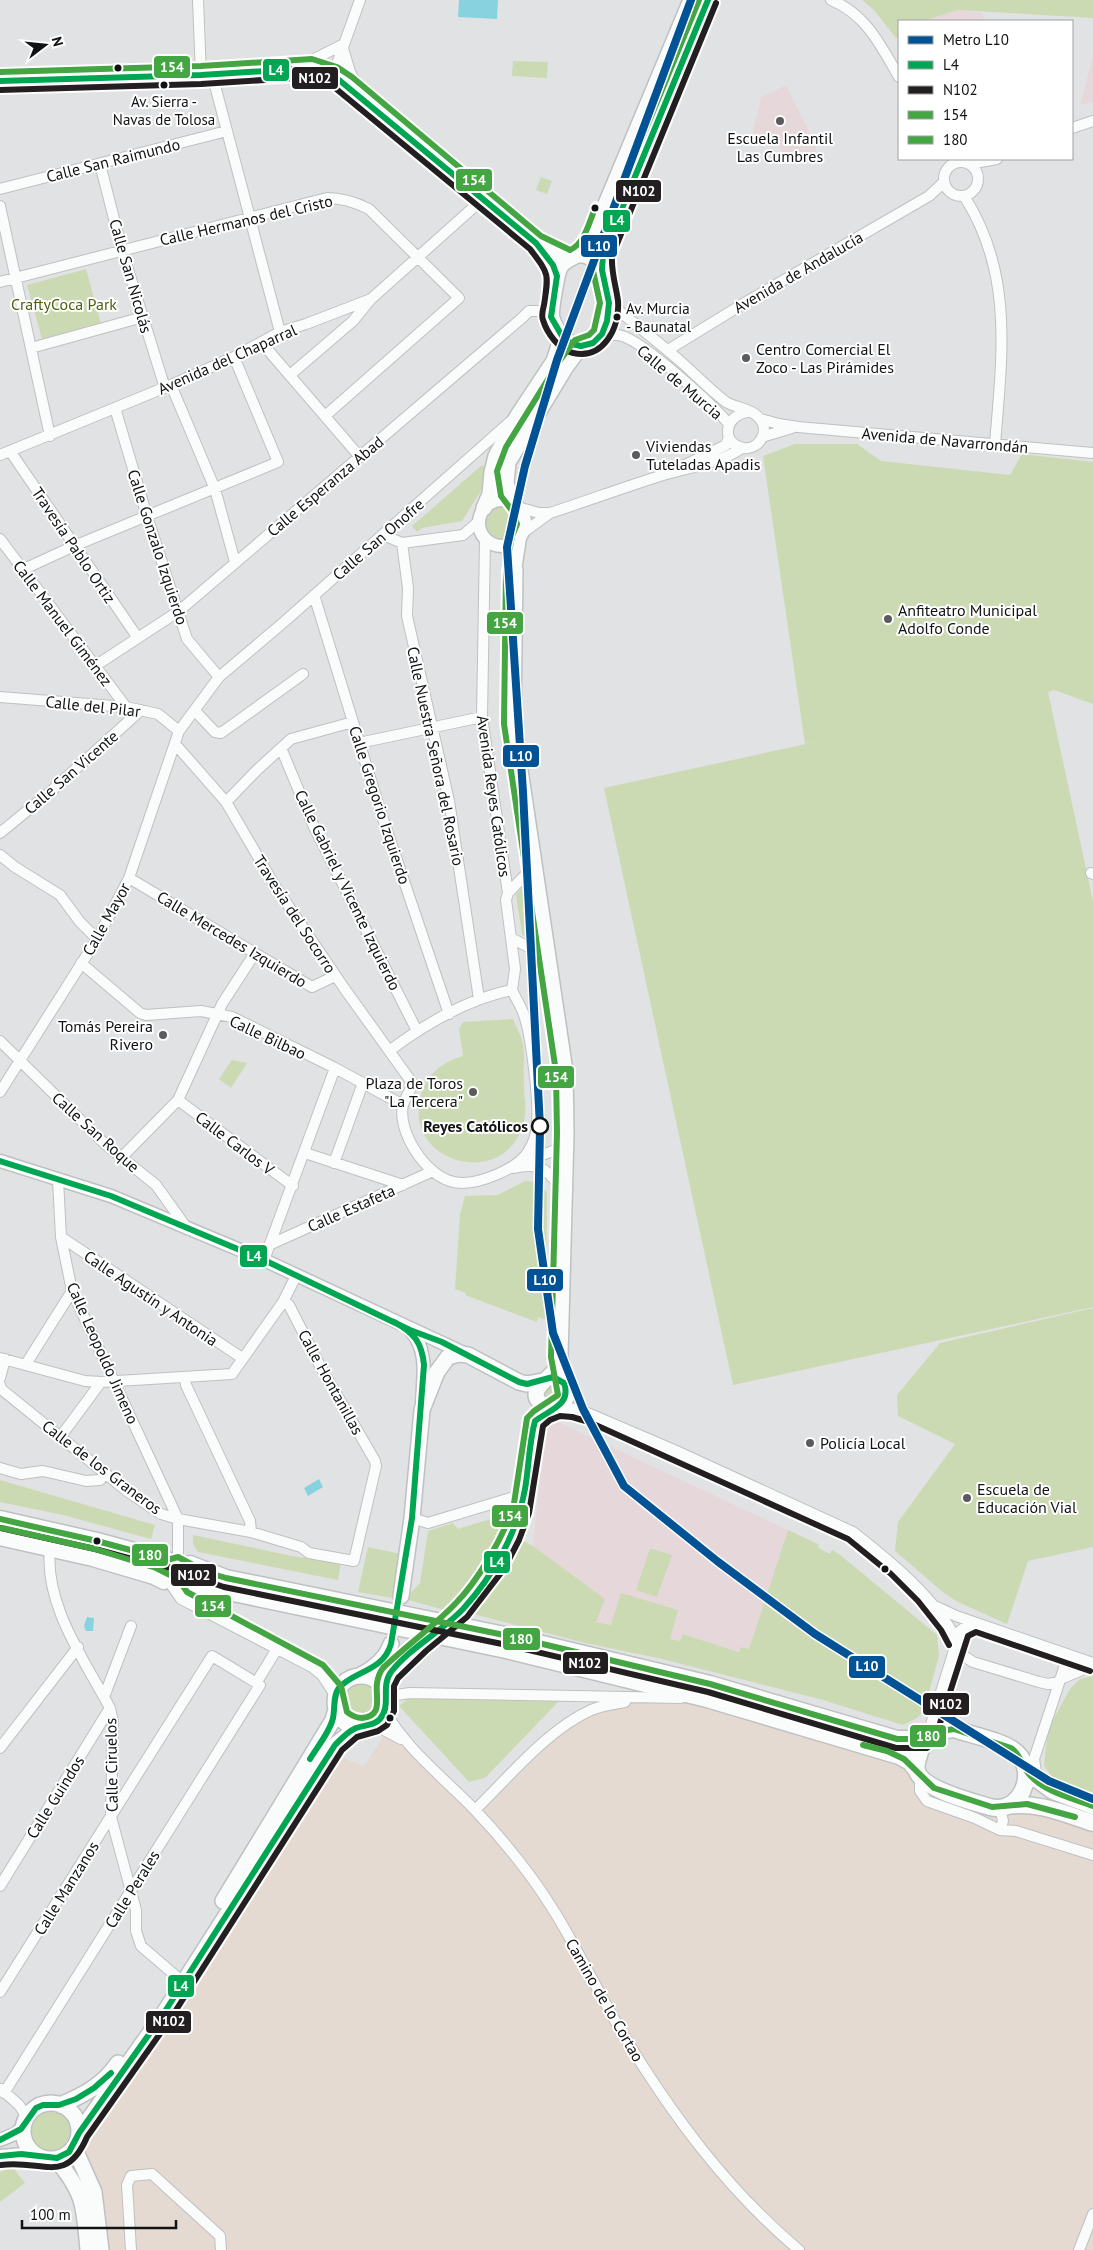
<svg xmlns="http://www.w3.org/2000/svg" width="1093" height="2250" font-family="'PT Sans',sans-serif">
<rect width="100%" height="100%" fill="#e1e2e3"/>
<path fill="#e4dad2" d="M675 1698 899 1756 927 1784 1093 1823V2250H101L74 2147 79 2133 329 1753 364 1766 387 1731 395 1734 475 1810 549 1738 610 1704Z"/>
<path fill="#e6d8da" d="M957 10 982 13 985 21H924Z
M1093 57V102L1080 105Z
M786 85 816 146V151L791 165 779 147 750 145 761 97Z
M556 1421 788 1530 749 1649 741 1647 740 1652 684 1634 681 1642 595 1621 604 1599 533 1546 545 1428Z"/>
<path fill="#ccdab4" d="M862 0H1093V18L957 10 924 21H899V36L896 38 874 10Z
M513 61 548 62 547 78 512 76Z
M541 177 552 181 547 194 536 190Z
M86 269 101 323 42 339 27 285Z
M795 444H857L881 461 1010 475 1022 454 1093 462V704L1054 690 1048 692 1093 901V1307L733 1385 604 788 829 739 805 744 763 456Z
M482 465 484 467 482 489 462 521 422 528 417 532 412 526Z
M484 522a17 17 0 1 1 34 0a17 17 0 1 1-34 0Z
M530 878 539 946 522 934 516 895Z
M513 1019C516 1027 521 1035 523 1044 525 1057 523 1072 524 1086 524 1097 527 1109 524 1120 509 1192 401 1165 421 1095 427 1074 442 1062 463 1056L459 1029 463 1022Z
M232 1060 247 1063 231 1088 219 1079Z
M525 1181 536 1182 547 1192 546 1320 538 1317 537 1322 465 1295 466 1293 455 1289 460 1214 465 1196 498 1195Z
M1093 1308V1547L1028 1561 1007 1624 958 1602 944 1593 895 1551 898 1522 955 1444 898 1416 897 1395 940 1343Z
M545 1392a7 7 0 1 1 14 0a7 7 0 1 1-14 0Z
M0 1480 155 1525 151 1539 63 1515 0 1502Z
M513 1512 471 1585 448 1611 405 1599 420 1583 428 1531 453 1523 458 1529Z
M788 1530 818 1544 819 1548 830 1554 832 1550 839 1554 937 1635 939 1656 924 1710 917 1718 903 1725 823 1700 662 1659 585 1643 473 1614 522 1540 533 1546 605 1599 596 1622 611 1625 621 1593 678 1610 670 1639 680 1641 683 1634 739 1652 741 1647 749 1649Z
M193 1535 292 1556 341 1563 338 1580 198 1552 193 1544Z
M368 1547 401 1554 392 1598 358 1592Z
M650 1548 672 1555 657 1597 636 1590Z
M168 1573a8 8 0 1 1 16 0a8 8 0 1 1-16 0Z
M1093 1676V1794L1054 1781 1044 1765 1048 1729 1070 1689 1080 1679Z
M343 1703a18 18 0 1 1 36 0a18 18 0 1 1-36 0Z
M409 1698 561 1699 485 1778 469 1782 399 1706Z
M31 2131a20 20 0 1 1 40 0a20 20 0 1 1-40 0Z
M9 2168 14 2169 25 2183 0 2202V2172Z"/>
<path fill="#88d2e0" d="M459 0H498L497 19 458 17Z
M319 1479 323 1487 308 1496 304 1488Z
M87 1617 94 1618 93 1631H86L84 1626Z"/>
<g fill="none" stroke-linecap="round" stroke-linejoin="round">
<g stroke="#bfc0c1" stroke-width="12">
<path id="minor" d="M198 0 201 75
M831 0C866 14 881 46 899 77
M342 45 350 72 363 98
M298 67 342 45
M212 74 280 332
M333 75 360 0
M1072 128 1093 121
M944 179a17 17 0 1 1 34 0a17 17 0 1 1-34 0Z
M100 164 122 250 165 388
M969 164 997 159
M0 189 227 131
M964 196C1014 273 1002 357 995 444
M0 206 50 436
M0 282 327 198C343 198 355 202 369 209L459 298 325 416
M609 303C633 322 657 341 680 361 695 374 710 390 726 402 736 408 753 409 760 419 770 431 759 450 744 448 720 444 724 415 748 412
M602 334C608 335 616 334 622 336 644 342 712 404 729 424
M261 342 360 457
M31 348 143 317
M668 350 746 302 929 196 944 182
M290 375 353 321 370 300
M171 385 215 489 235 562
M115 408 147 516 187 639 219 677
M760 419 779 424 798 427 1093 453
M762 437 792 428
M10 451 138 638
M0 455 171 385 234 357 280 332 306 324 371 299 484 198
M685 465 726 445 729 437
M521 508 539 513H550C587 501 625 487 663 475 690 467 718 464 742 448
M524 532 550 513
M381 537H388L402 543 463 535 478 522
M0 539 126 707
M485 540 482 717 508 893 506 900 515 969 512 990
M402 543 408 588 407 616 449 801 479 999
M24 569 74 546 278 462 234 357
M314 595 380 810 449 1014
M95 666 179 611 522 318 529 311H539L551 317
M0 697 126 707 158 714 179 731
M195 711 215 732 221 733 303 674
M359 743 482 717
M176 745 226 802 275 886 344 988 413 1084C410 1091 405 1098 403 1105 397 1131 425 1174 450 1181 464 1186 484 1180 498 1174 509 1169 521 1163 528 1152 533 1144 537 1133 537 1123 539 1101 531 1029 522 1010 519 1003 515 997 512 990
M281 748 314 827 417 1031
M226 802 257 770 291 739 353 722
M0 833 49 793 141 710
M0 855 15 867 60 895 80 922 97 939
M1091 873 1093 874
M129 878 312 987 335 976
M508 893 533 867
M511 938 548 957
M81 963 140 1013 146 1015 201 1011 232 1017 335 1068 403 1105
M0 1041 105 1144 156 1185 186 1227
M389 1051C425 1024 468 999 512 990
M0 1092 97 939 114 907 129 878 179 731 219 677 284 622 511 421
M178 1100 293 1186
M305 1153 403 1185
M122 1157 178 1100 222 1004 255 953
M520 1161C536 1155 555 1155 566 1141
M334 1163 363 1083
M514 1168C541 1161 551 1172 564 1194
M58 1180 61 1237 72 1291 178 1519 251 1532 301 1547 309 1553 354 1561 376 1466 375 1461 319 1364 289 1305 283 1302
M61 1237 242 1358
M269 1245 433 1171
M264 1260 335 1068
M0 1358 85 1381 101 1382 232 1374 283 1302 296 1276
M26 1364 72 1291
M185 1377 186 1385 250 1521 251 1532
M0 1378 5 1359
M0 1385 1 1389 127 1491 161 1514 178 1519V1557
M557 1407 576 1409 590 1414 672 1449 853 1532C890 1561 936 1598 957 1641
M61 1436 101 1382
M0 1468 21 1474 43 1471 86 1481 100 1480 106 1473
M412 1518 428 1523 514 1497 525 1491
M50 1548C44 1605 84 1659 110 1708L113 1722 111 1817 136 1910V1931L141 1946 176 1976
M172 1586 181 1599 312 1667 322 1675 335 1695
M937 1607 956 1616 1093 1663
M956 1644 964 1656 973 1662 1039 1682 1048 1684 1059 1682
M1060 1679 1087 1668H1093
M256 1683 277 1649
M104 1697 131 1626
M387 1700 396 1695 410 1693 681 1698
M385 1711C406 1749 444 1778 474 1809 495 1831 516 1856 534 1881 568 1928 592 1982 621 2031 670 2112 726 2189 799 2250
M367 1726 382 1729 401 1739
M927 1737 960 1631 968 1625 977 1623
M0 1748 78 1647
M920 1776V1791L927 1801 975 1818 1000 1830 1016 1831 1093 1855
M1037 1779 1034 1759 1065 1665 1063 1658 1057 1651
M1000 1808 1003 1821 1000 1830
M475 1810C510 1776 547 1730 591 1710 602 1705 614 1704 625 1702
M0 1886 110 1708
M0 1992 212 1656 260 1685 4 2093
M1 2089 19 2105 27 2117
M131 2250 127 2185 131 2176 152 2174 220 2236 221 2250
M1079 2250 1093 2214"/>
</g>
<g stroke="#bfc0c1" stroke-width="15">
<path id="tertiary" d="M0 81 201 75 312 68 333 75 536 243 553 265 557 276
M538 244 570 259
M479 523a23 23 0 1 1 46 0a23 23 0 1 1-46 0Z
M515 570 520 538
M0 1161 111 1196 264 1260 468 1355
M410 1330C429 1350 423 1378 422 1403
M0 2140 15 2134 24 2126
M0 2156 23 2154 37 2156"/>
</g>
<g stroke="#bfc0c1" stroke-width="18">
<path id="secondary" d="M577 255C616 249 621 354 577 345 565 343 555 329 552 318 550 312 557 271 561 266 564 261 572 258 577 255Z
M581 255 588 247 691 0
M602 270 603 254 708 0
M514 501 509 493 506 483 508 462 565 368 581 346
M484 508 490 494 492 472 496 456 517 417 554 361 562 336
M515 570 513 723 565 1071 566 1133 560 1357C559 1361 559 1364 557 1368 549 1380 520 1393 548 1408L561 1405 567 1397 560 1357
M401 1596 412 1518 422 1410 437 1372 448 1357 459 1354 468 1355 519 1382 527 1384 542 1381
M461 1611 471 1600 499 1558 515 1527 525 1491 533 1426 541 1415 552 1408
M359 1676C373 1669 386 1659 391 1644
M335 1702a26 26 0 1 1 52 0a26 26 0 1 1-52 0Z
M383 1690 390 1673 418 1648
M223 1901 333 1720 336 1709
M23 2131a28 28 0 1 1 56 0a28 28 0 1 1-56 0Z
M60 2105C84 2095 103 2085 118 2063
M79 2133 162 2016 335 1745 357 1728
M74 2147 94 2192 101 2250
M56 2159C85 2194 84 2206 88 2250"/>
</g>
<g stroke="#bfc0c1" stroke-width="19">
<path id="primary" d="M0 1519 97 1541 167 1560
M0 1537 93 1558 154 1576 164 1581
M190 1564 226 1578 509 1636 710 1684 897 1739H925
M185 1585 224 1591 506 1650 707 1699 899 1756 910 1762 917 1771
M954 1729C971 1735 1005 1741 1017 1753 1038 1773 1020 1815 990 1807 973 1802 922 1789 917 1771 915 1764 919 1756 921 1749 927 1733 938 1731 954 1729Z
M1027 1772 1053 1791 1093 1806
M1007 1806C1037 1801 1065 1814 1093 1823"/>
</g>
<use href="#minor" stroke="#fafbfb" stroke-width="10"/>
<use href="#tertiary" stroke="#fafbfb" stroke-width="12"/>
<use href="#secondary" stroke="#fafbfb" stroke-width="15"/>
<use href="#primary" stroke="#fafbfb" stroke-width="16"/>
<g stroke="#fff" stroke-width="10">
<path id="bus-1" d="M0 81 201 75 312 68 333 75 536 243 553 265 557 276 551 317 562 336 572 344 581 346 593 343 602 334 607 321 609 303 602 270 603 254 708 0
M0 1161 111 1196 264 1260 410 1330 442 1342 519 1382 527 1384 553 1377 564 1383C572 1405 549 1410 535 1421 529 1443 529 1466 525 1489 517 1534 493 1576 463 1609 441 1632 411 1647 391 1672 380 1687 392 1705 380 1719 374 1726 364 1725 356 1728 347 1732 341 1739 335 1745L162 2016 79 2133 69 2152 57 2158 21 2154 0 2156
M310 1759C317 1747 330 1732 333 1718 335 1709 333 1695 339 1688 353 1671 383 1672 391 1644L412 1518 424 1365C422 1343 414 1332 394 1322
M0 2140 21 2129 36 2108 43 2105H59L76 2099 94 2088 111 2073"/>
</g>
<g stroke="#fff" stroke-width="10">
<path id="bus-2" d="M0 90 201 84 311 77 329 83 530 249C549 274 549 273 544 305 543 309 541 315 543 320 547 333 559 350 573 353 603 360 620 328 618 301 616 286 611 272 612 256L716 3
M0 1528 95 1549 165 1568 177 1566 203 1580 224 1587 507 1645 708 1692 896 1748H927L934 1742 968 1636 976 1632 1090 1671
M1 2165C42 2159 66 2186 87 2137L169 2021 342 1750 357 1737 378 1731 387 1725 394 1711V1686L398 1678 426 1651 467 1617 504 1569 519 1540 529 1513 543 1426 550 1420 560 1416 572 1417 589 1422 848 1539 891 1574 918 1601 941 1630 949 1645"/>
</g>
<g stroke="#fff" stroke-width="10">
<path id="bus-3" d="M0 72 201 66 312 59 337 67 352 77 541 236 570 250C585 244 590 219 596 206
M2 1528 95 1549 156 1568 178 1579 187 1592 323 1665 341 1686 347 1712C352 1716 356 1718 362 1718 384 1716 375 1697 377 1683 378 1677 380 1672 383 1668 406 1646 433 1627 455 1604 479 1580 500 1541 513 1510L527 1418 534 1411 558 1395 551 1357 557 1133 556 1072 504 724 506 570 512 536 517 524 513 512 501 496 497 471 506 447 558 363 575 340 589 335 594 330 600 303 593 271 595 252 699 0"/>
</g>
<g stroke="#fff" stroke-width="10">
<path id="bus-4" d="M0 1519 97 1541 167 1560 178 1557 206 1572 226 1578 509 1636 710 1684 897 1739H925L934 1732 954 1729 1011 1748C1021 1755 1021 1765 1029 1774 1044 1792 1072 1798 1093 1806
M863 1745 887 1751 904 1759 934 1788 992 1807 1027 1804 1075 1817"/>
</g>
<use href="#bus-1" stroke="#00a651" stroke-width="6"/>
<use href="#bus-2" stroke="#231f20" stroke-width="6"/>
<use href="#bus-3" stroke="#44a642" stroke-width="6"/>
<use href="#bus-4" stroke="#44a642" stroke-width="6"/>
<g stroke="#fff" stroke-width="11">
<path id="metro-1" d="M691 0 557 360 525 466 507 547 523 792 540 1127 538 1229 553 1333 583 1409 624 1486 717 1561 815 1634 1049 1781 1093 1799"/>
</g>
<use href="#metro-1" stroke="#015396" stroke-width="8"/>
</g>
<g fill="#111213" stroke="#fff" stroke-width="2">
<circle cx="118" cy="68" r="4.5"/>
<circle cx="164" cy="85" r="4.5"/>
<circle cx="595" cy="208" r="4.5"/>
<circle cx="617" cy="317" r="4.5"/>
<circle cx="97" cy="1541" r="4.5"/>
<circle cx="885" cy="1569" r="4.5"/>
<circle cx="390" cy="1718" r="4.5"/>
</g>
<g fill="#5a5b5c" stroke="#fff" stroke-width="2">
<circle cx="780" cy="121" r="5"/>
<circle cx="746" cy="358" r="5"/>
<circle cx="636" cy="455" r="5"/>
<circle cx="888" cy="619" r="5"/>
<circle cx="163" cy="1035" r="5"/>
<circle cx="473" cy="1092" r="5"/>
<circle cx="810" cy="1443" r="5"/>
<circle cx="967" cy="1498" r="5"/>
</g>
<circle fill="#fff" stroke="#111213" stroke-width="2.5" cx="540" cy="1126" r="8"/>
<g text-anchor="middle" stroke-width="4" stroke-linejoin="round" paint-order="stroke">
<g font-size="15" fill="#111213" stroke="#fff">
<text x="164" y="107">Av. Sierra -<tspan x="164" dy="18">Navas de Tolosa</tspan></text>
<text x="626" y="314" text-anchor="start">Av. Murcia<tspan x="626" dy="18">- Baunatal</tspan></text>
</g>
<g font-size="16" fill="#111213" stroke="#fff" text-anchor="start">
<text x="780" y="144" text-anchor="middle">Escuela Infantil<tspan x="780" dy="18">Las Cumbres</tspan></text>
<text x="756" y="355">Centro Comercial El<tspan x="756" dy="18">Zoco - Las Pirámides</tspan></text>
<text x="646" y="452">Viviendas<tspan x="646" dy="18">Tuteladas Apadis</tspan></text>
<text x="898" y="616">Anfiteatro Municipal<tspan x="898" dy="18">Adolfo Conde</tspan></text>
<text x="153" y="1032" text-anchor="end">Tomás Pereira<tspan x="153" dy="18">Rivero</tspan></text>
<text x="463" y="1089" text-anchor="end">Plaza de Toros<tspan x="463" dy="18">"La Tercera"</tspan></text>
<text x="820" y="1449">Policía Local</text>
<text x="977" y="1495">Escuela de<tspan x="977" dy="18">Educación Vial</tspan></text>
</g>
<g font-size="16" fill="#111213" stroke="#fff">
<text transform="translate(113 160) rotate(-14)" y="6">Calle San Raimundo</text>
<text transform="translate(246 220) rotate(-13)" y="6">Calle Hermanos del Cristo</text>
<text transform="translate(798 272) rotate(-30)" y="6">Avenida de Andalucía</text>
<text transform="translate(131 276) rotate(74)" y="6">Calle San Nicolás</text>
<text transform="translate(227 359) rotate(-24)" y="6">Avenida del Chaparral</text>
<text transform="translate(680 382) rotate(40)" y="6">Calle de Murcia</text>
<text transform="translate(945 440) rotate(5)" y="6">Avenida de Navarrondán</text>
<text transform="translate(325 486) rotate(-40)" y="6">Calle Esperanza Abad</text>
<text transform="translate(378 539) rotate(-41)" y="6">Calle San Onofre</text>
<text transform="translate(74 545) rotate(56)" y="6">Travesía Pablo Ortiz</text>
<text transform="translate(158 547) rotate(72)" y="6">Calle Gonzalo Izquierdo</text>
<text transform="translate(63 623) rotate(53)" y="6">Calle Manuel Giménez</text>
<text transform="translate(93 706) rotate(6)" y="6">Calle del Pilar</text>
<text transform="translate(436 756) rotate(78)" y="6">Calle Nuestra Señora del Rosario</text>
<text transform="translate(71 772) rotate(-41)" y="6">Calle San Vicente</text>
<text transform="translate(494 796) rotate(82)" y="6">Avenida Reyes Católicos</text>
<text transform="translate(380 805) rotate(72)" y="6">Calle Gregorio Izquierdo</text>
<text transform="translate(348 890) rotate(64)" y="6">Calle Gabriel y Vicente Izquierdo</text>
<text transform="translate(295 914) rotate(57)" y="6">Travesía del Socorro</text>
<text transform="translate(106 919) rotate(-61)" y="6">Calle Mayor</text>
<text transform="translate(232 939) rotate(31)" y="6">Calle Mercedes Izquierdo</text>
<text transform="translate(268 1037) rotate(25)" y="6">Calle Bilbao</text>
<text transform="translate(96 1132) rotate(42)" y="6">Calle San Roque</text>
<text transform="translate(235 1143) rotate(37)" y="6">Calle Carlos V</text>
<text transform="translate(351 1208) rotate(-24)" y="6">Calle Estafeta</text>
<text transform="translate(151 1298) rotate(34)" y="6">Calle Agustín y Antonia</text>
<text transform="translate(103 1353) rotate(66)" y="6">Calle Leopoldo Jimeno</text>
<text transform="translate(331 1382) rotate(61)" y="6">Calle Hontanillas</text>
<text transform="translate(102 1467) rotate(37)" y="6">Calle de los Graneros</text>
<text transform="translate(111 1765) rotate(-91)" y="6">Calle Ciruelos</text>
<text transform="translate(55 1797) rotate(-58)" y="6">Calle Guindos</text>
<text transform="translate(66 1888) rotate(-58)" y="6">Calle Manzanos</text>
<text transform="translate(132 1889) rotate(-58)" y="6">Calle Perales</text>
<text transform="translate(605 2000) rotate(60)" y="6">Camino de lo Cortao</text>
</g>
<g font-size="16" fill="#4b6111" stroke="#fff">
<text x="64" y="310">CraftyCoca Park</text>
</g>
<g font-size="16" font-weight="bold" fill="#111213" stroke="#fff" text-anchor="end">
<text x="528" y="1132">Reyes Católicos</text>
</g>
</g>
<g stroke="#fff" stroke-width="2">
<rect x="153" y="55" width="38" height="24" rx="5" fill="#44a642"/>
<rect x="262" y="58" width="28" height="24" rx="5" fill="#00a651"/>
<rect x="291" y="66" width="48" height="24" rx="5" fill="#231f20"/>
<rect x="455" y="168" width="38" height="24" rx="5" fill="#44a642"/>
<rect x="615" y="179" width="47" height="24" rx="5" fill="#231f20"/>
<rect x="602" y="209" width="29" height="24" rx="5" fill="#00a651"/>
<rect x="580" y="234" width="38" height="24" rx="5" fill="#015396"/>
<rect x="486" y="611" width="38" height="24" rx="5" fill="#44a642"/>
<rect x="502" y="744" width="38" height="24" rx="5" fill="#015396"/>
<rect x="537" y="1065" width="38" height="24" rx="5" fill="#44a642"/>
<rect x="239" y="1244" width="29" height="24" rx="5" fill="#00a651"/>
<rect x="526" y="1268" width="38" height="24" rx="5" fill="#015396"/>
<rect x="491" y="1504" width="38" height="24" rx="5" fill="#44a642"/>
<rect x="131" y="1543" width="38" height="24" rx="5" fill="#44a642"/>
<rect x="483" y="1550" width="28" height="24" rx="5" fill="#00a651"/>
<rect x="170" y="1563" width="47" height="24" rx="5" fill="#231f20"/>
<rect x="194" y="1594" width="38" height="24" rx="5" fill="#44a642"/>
<rect x="502" y="1627" width="39" height="24" rx="5" fill="#44a642"/>
<rect x="562" y="1651" width="47" height="24" rx="5" fill="#231f20"/>
<rect x="848" y="1655" width="38" height="24" rx="5" fill="#015396"/>
<rect x="922" y="1692" width="48" height="24" rx="5" fill="#231f20"/>
<rect x="909" y="1724" width="38" height="24" rx="5" fill="#44a642"/>
<rect x="167" y="1974" width="28" height="24" rx="5" fill="#00a651"/>
<rect x="145" y="2010" width="47" height="24" rx="5" fill="#231f20"/>
</g>
<g font-size="14" text-anchor="middle" font-weight="bold" fill="#fff">
<text x="172" y="72">154</text>
<text x="276" y="75">L4</text>
<text x="315" y="83">N102</text>
<text x="474" y="185">154</text>
<text x="639" y="196">N102</text>
<text x="617" y="225">L4</text>
<text x="599" y="251">L10</text>
<text x="505" y="628">154</text>
<text x="521" y="761">L10</text>
<text x="556" y="1082">154</text>
<text x="254" y="1261">L4</text>
<text x="545" y="1285">L10</text>
<text x="510" y="1521">154</text>
<text x="150" y="1560">180</text>
<text x="497" y="1567">L4</text>
<text x="194" y="1580">N102</text>
<text x="213" y="1611">154</text>
<text x="521" y="1644">180</text>
<text x="585" y="1668">N102</text>
<text x="867" y="1671">L10</text>
<text x="946" y="1709">N102</text>
<text x="928" y="1741">180</text>
<text x="181" y="1991">L4</text>
<text x="169" y="2026">N102</text>
</g>
<rect x="898" y="20" width="175" height="140" fill="#ffffff" stroke="#a0a0a1"/>
<rect x="908" y="36" width="25" height="8" fill="#015396" stroke="#a0a0a1"/>
<text x="943" y="45" font-size="15" fill="#111213">Metro L10</text>
<rect x="908" y="61" width="25" height="8" fill="#00a651" stroke="#a0a0a1"/>
<text x="943" y="70" font-size="15" fill="#111213">L4</text>
<rect x="908" y="86" width="25" height="8" fill="#231f20" stroke="#a0a0a1"/>
<text x="943" y="95" font-size="15" fill="#111213">N102</text>
<rect x="908" y="111" width="25" height="8" fill="#44a642" stroke="#a0a0a1"/>
<text x="943" y="120" font-size="15" fill="#111213">154</text>
<rect x="908" y="136" width="25" height="8" fill="#44a642" stroke="#a0a0a1"/>
<text x="943" y="145" font-size="15" fill="#111213">180</text>
<g transform="translate(45 45) rotate(74)" stroke="#ffffff" stroke-width="4" paint-order="stroke">
<path d="M0-4L9 19L0 12L-9 19Z" fill="#111213"/>
<text y="-8" font-size="14" font-weight="bold" text-anchor="middle" fill="#111213">N</text>
</g>
<path d="M22 2220v8h154v-8" fill="none" stroke="#111213" stroke-width="2.5"/>
<text x="30" y="2220" font-size="15" fill="#111213" stroke="#ffffff" stroke-width="4" paint-order="stroke">100 m</text>
</svg>
